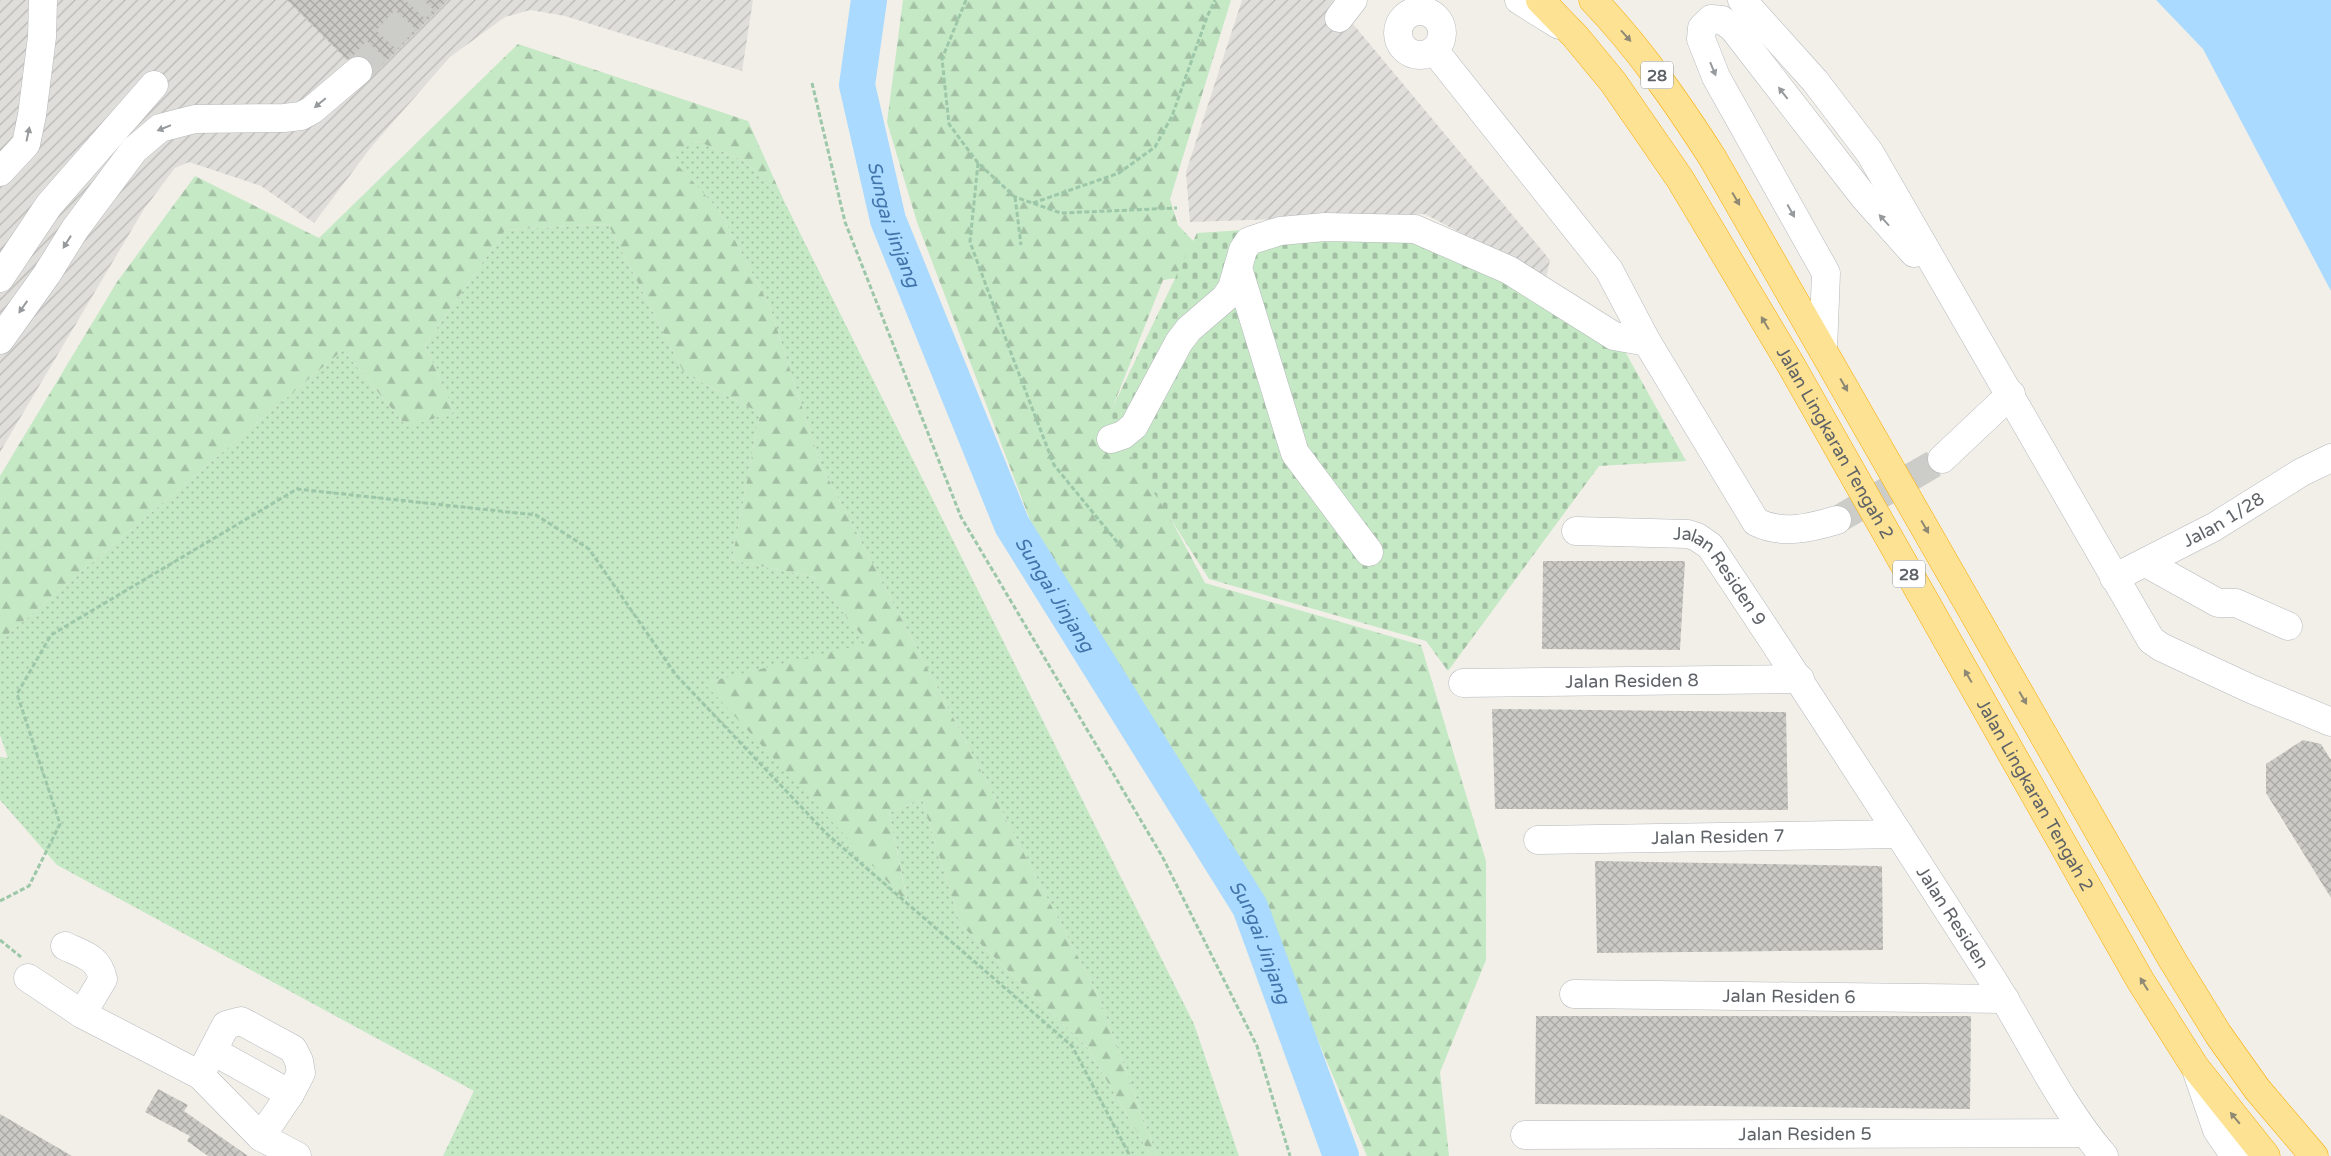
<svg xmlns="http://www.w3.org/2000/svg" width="2331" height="1156" font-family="'Varela Round',sans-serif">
<defs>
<pattern id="industrial-furrows" width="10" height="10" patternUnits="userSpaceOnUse" patternTransform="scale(1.25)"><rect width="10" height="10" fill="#e0deda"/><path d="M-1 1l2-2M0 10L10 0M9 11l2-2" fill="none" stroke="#b9b8b5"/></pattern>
<pattern id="grass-dots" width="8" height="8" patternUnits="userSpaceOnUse" patternTransform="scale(1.25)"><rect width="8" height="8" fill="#c5e8c5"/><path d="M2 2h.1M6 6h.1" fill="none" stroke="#a3c0a4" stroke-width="1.8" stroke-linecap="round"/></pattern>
<pattern id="forest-firs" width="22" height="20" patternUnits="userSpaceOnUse" patternTransform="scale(1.25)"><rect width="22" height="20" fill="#c5e8c5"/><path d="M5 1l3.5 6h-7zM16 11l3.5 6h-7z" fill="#a3c0a4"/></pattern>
<pattern id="cemetery-stones" width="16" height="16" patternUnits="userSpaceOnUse" patternTransform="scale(1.25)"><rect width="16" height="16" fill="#c5e8c5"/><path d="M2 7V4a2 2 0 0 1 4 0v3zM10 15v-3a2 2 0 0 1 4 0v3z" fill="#a3c0a4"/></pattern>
<pattern id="building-cross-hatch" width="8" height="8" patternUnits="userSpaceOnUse" patternTransform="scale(1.25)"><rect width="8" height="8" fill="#cccac5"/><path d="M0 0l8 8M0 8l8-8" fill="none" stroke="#a9a8a4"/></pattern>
</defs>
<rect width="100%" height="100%" fill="#f1efe8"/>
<path fill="url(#industrial-furrows)" d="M0 0H753L742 71 565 16 530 10 505 17 450 57 372 146 314 223 261 186 189 162 175 168 144 209 0 452Z
M1242 0H1333L1550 260 1546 278 1425 214 1190 222 1186 172Z"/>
<path fill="url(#grass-dots)" d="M697 141 745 161 784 201 1194 1024 1239 1156H1157L1099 997 820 463 770 307 719 210 668 156Z
M608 224 684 373 760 413 732 560 814 577 869 644 705 683 908 903 889 813 922 799 960 924 1087 1047 1151 1156H443L474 1091 57 865 0 800V757L8 758 0 735V641L343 350 406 426 454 412 425 345 505 230Z"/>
<path fill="url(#forest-firs)" d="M903 0H1231L1170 199 1178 225 1197 245 1232 270 1163 280 1112 409 1205 583 1421 645 1486 861V960L1440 1072 1449 1156H1367L1269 925 1119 675 1052 578 917 222 887 122Z
M518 44 748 121 784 201 745 161 697 141 669 156 719 210 770 307 820 463 1099 997 1157 1156H1151L1087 1047 960 924 922 799 889 813 908 904 704 683 868 643 814 577 732 560 760 413 684 373 608 224 505 230 425 345 454 412 407 427 343 350 0 641V476L117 282 195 176 319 238Z"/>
<path fill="url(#cemetery-stones)" d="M1419 219 1603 312 1686 461 1599 466 1448 671 1426 641 1209 579 1107 419 1197 233Z"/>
<path fill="#aadaff" d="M2156 0H2331V291L2203 49Z"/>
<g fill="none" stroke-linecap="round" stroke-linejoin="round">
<path stroke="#aadaff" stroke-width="36" id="s1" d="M869 0 857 85 888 220 1012 525 1250 907 1341 1156"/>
</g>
<path fill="url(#building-cross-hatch)" d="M287 0H448L373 75V68L370 61 364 57 356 56 347 60Z
M1543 561H1685L1680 650 1542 649Z
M1492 709 1786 712 1788 810 1495 809Z
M2303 740 2321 744 2331 760V898L2266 793V764Z
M1595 861 1882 866 1883 950 1597 953Z
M1536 1016H1971L1970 1109 1535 1104Z
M158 1089 188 1105 184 1111 248 1156H208L187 1141 190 1136 145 1112Z
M0 1114 72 1156H0Z"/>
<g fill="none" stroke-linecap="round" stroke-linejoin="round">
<path stroke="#ccccc8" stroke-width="28" stroke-dasharray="28 14" stroke-linecap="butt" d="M358 71 423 0
M1837 520 1942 459"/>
<g stroke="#b5b8bc" stroke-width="29">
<g id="minor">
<path d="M1519 0 1559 25"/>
<path d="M1742 0 1815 81 1870 153 2151 640 2161 647 2251 689 2331 722"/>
<circle cx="1420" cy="33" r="22"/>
<path d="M1339 18 1353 0"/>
<path d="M1434 50 1609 270 1647 342 1756 522C1782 535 1810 528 1837 520"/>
<path d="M0 172 26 144 32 115 42 37 43 0"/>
<path d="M1238 268 1295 453 1369 552"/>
<path d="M0 278 49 205 154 85"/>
<path d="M0 340 47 274 75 229 134 150 160 128 195 119 284 118 301 116 312 110 358 71"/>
<path d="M1823 349 1826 273 1716 77 1701 39 1702 28 1711 19 1722 20 1733 28 1864 197 1914 253"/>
<path d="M1111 439 1123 435 1134 426 1179 342 1189 329 1225 298 1232 288 1243 250 1249 241 1280 231 1325 227 1415 229 1509 270 1614 336 1647 342"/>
<path d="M1942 459 2011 394"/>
<path id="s2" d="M1576 531 1688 534 1697 537 1710 546C1805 687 1897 831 1989 974 2027 1033 2059 1104 2104 1156"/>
<path d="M2146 563 2218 603H2236L2288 626"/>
<path id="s3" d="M2114 578 2214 527 2302 472 2331 458"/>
<path id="s4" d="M1463 683 1800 679"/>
<path id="s5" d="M1538 840 1899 834"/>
<path d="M65 946C84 955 98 957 103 979L82 1014"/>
<path d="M28 978 82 1014 200 1075 261 1137 297 1156"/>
<path id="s6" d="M1574 994 2005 999"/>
<path d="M213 1051 290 1094"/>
<path d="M2197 1072 2217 1130 2235 1156"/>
<path d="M200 1075 226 1025 241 1021 293 1049 299 1061 301 1073 290 1094 261 1137"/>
<path id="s7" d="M1525 1135 2084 1133"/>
</g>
</g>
<g stroke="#f9ab00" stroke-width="29">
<g id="highway">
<path id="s8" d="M1540 0 1575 36 1613 82 1680 179 1791 365 2140 980 2195 1067 2266 1156"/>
<path d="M1593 0C1639 48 1676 101 1712 157L2173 961 2218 1034 2257 1089 2314 1156"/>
</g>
</g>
<path stroke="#9cc7a9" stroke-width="3" stroke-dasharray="5 2.5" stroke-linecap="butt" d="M966 0 942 59 949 124 978 163 1015 197 1061 213 1177 208
M812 83 845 222 961 517 1162 856 1257 1046 1290 1156
M978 163 970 242 1011 353 1054 465 1122 548
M1015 197 1021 245
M1033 203 1119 173 1155 147 1172 116 1207 17 1215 0
M0 901 29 886 60 824 17 694 51 635 297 489 536 515 589 549 676 675 827 834 1072 1046 1130 1156
M0 940 21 957"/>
<use href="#minor" stroke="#fff" stroke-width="28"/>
<use href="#highway" stroke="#fde293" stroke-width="28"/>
</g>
<defs><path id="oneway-solid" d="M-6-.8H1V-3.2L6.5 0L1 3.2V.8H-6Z" transform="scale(1.25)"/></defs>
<g fill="#8e8975">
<use href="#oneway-solid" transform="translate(1626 36) rotate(48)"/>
<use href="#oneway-solid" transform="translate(1736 199) rotate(60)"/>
<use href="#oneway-solid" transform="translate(1765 323) rotate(-121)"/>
<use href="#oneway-solid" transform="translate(1844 385) rotate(60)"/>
<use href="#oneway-solid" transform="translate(1925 527) rotate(60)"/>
<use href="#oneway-solid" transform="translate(1968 676) rotate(-120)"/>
<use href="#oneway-solid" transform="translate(2023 698) rotate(60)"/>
<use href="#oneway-solid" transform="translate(2144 984) rotate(-122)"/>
<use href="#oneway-solid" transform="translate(2235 1118) rotate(-130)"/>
</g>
<g fill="#979a9d">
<use href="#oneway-solid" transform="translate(1713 69) rotate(67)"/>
<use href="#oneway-solid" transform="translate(1783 93) rotate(-128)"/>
<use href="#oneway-solid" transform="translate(320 103) rotate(140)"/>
<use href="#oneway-solid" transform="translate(164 128) rotate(158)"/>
<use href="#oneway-solid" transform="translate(28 134) rotate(-78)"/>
<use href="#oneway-solid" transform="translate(1791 211) rotate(61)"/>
<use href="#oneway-solid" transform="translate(1884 220) rotate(-132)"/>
<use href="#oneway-solid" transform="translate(67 242) rotate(122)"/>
<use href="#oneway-solid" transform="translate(23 307) rotate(125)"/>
</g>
<g text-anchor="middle" stroke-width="4.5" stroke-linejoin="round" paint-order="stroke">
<g fill="#fff" stroke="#8f9295" stroke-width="1">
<rect x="1641" y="61.5" width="32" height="27" rx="4"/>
<rect x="1893" y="560.5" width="32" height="27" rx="4"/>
</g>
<g font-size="16" font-weight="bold" fill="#5f6368">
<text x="1657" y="81">28</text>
<text x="1909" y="580">28</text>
</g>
<g font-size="18" fill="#5f6368" stroke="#fff">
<text dy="6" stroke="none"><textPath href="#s8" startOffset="534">Jalan Lingkaran Tengah 2</textPath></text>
<text dy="6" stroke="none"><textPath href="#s3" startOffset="124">Jalan 1/28</textPath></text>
<text dy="6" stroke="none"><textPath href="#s2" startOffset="164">Jalan Residen 9</textPath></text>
<text dy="6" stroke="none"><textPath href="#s4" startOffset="169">Jalan Residen 8</textPath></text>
<text dy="6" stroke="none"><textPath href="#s8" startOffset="939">Jalan Lingkaran Tengah 2</textPath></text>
<text dy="6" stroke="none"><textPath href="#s5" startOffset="180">Jalan Residen 7</textPath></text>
<text dy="6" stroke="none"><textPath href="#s2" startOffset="581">Jalan Residen</textPath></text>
<text dy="6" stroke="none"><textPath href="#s6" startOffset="215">Jalan Residen 6</textPath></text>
<text dy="6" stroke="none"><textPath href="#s7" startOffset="280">Jalan Residen 5</textPath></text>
</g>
<g font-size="19" font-style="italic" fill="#4174aa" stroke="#fff">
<text dy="7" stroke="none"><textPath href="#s1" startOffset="230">Sungai Jinjang</textPath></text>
<text dy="7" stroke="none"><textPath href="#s1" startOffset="635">Sungai Jinjang</textPath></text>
<text dy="7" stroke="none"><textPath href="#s1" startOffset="1040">Sungai Jinjang</textPath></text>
</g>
</g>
</svg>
